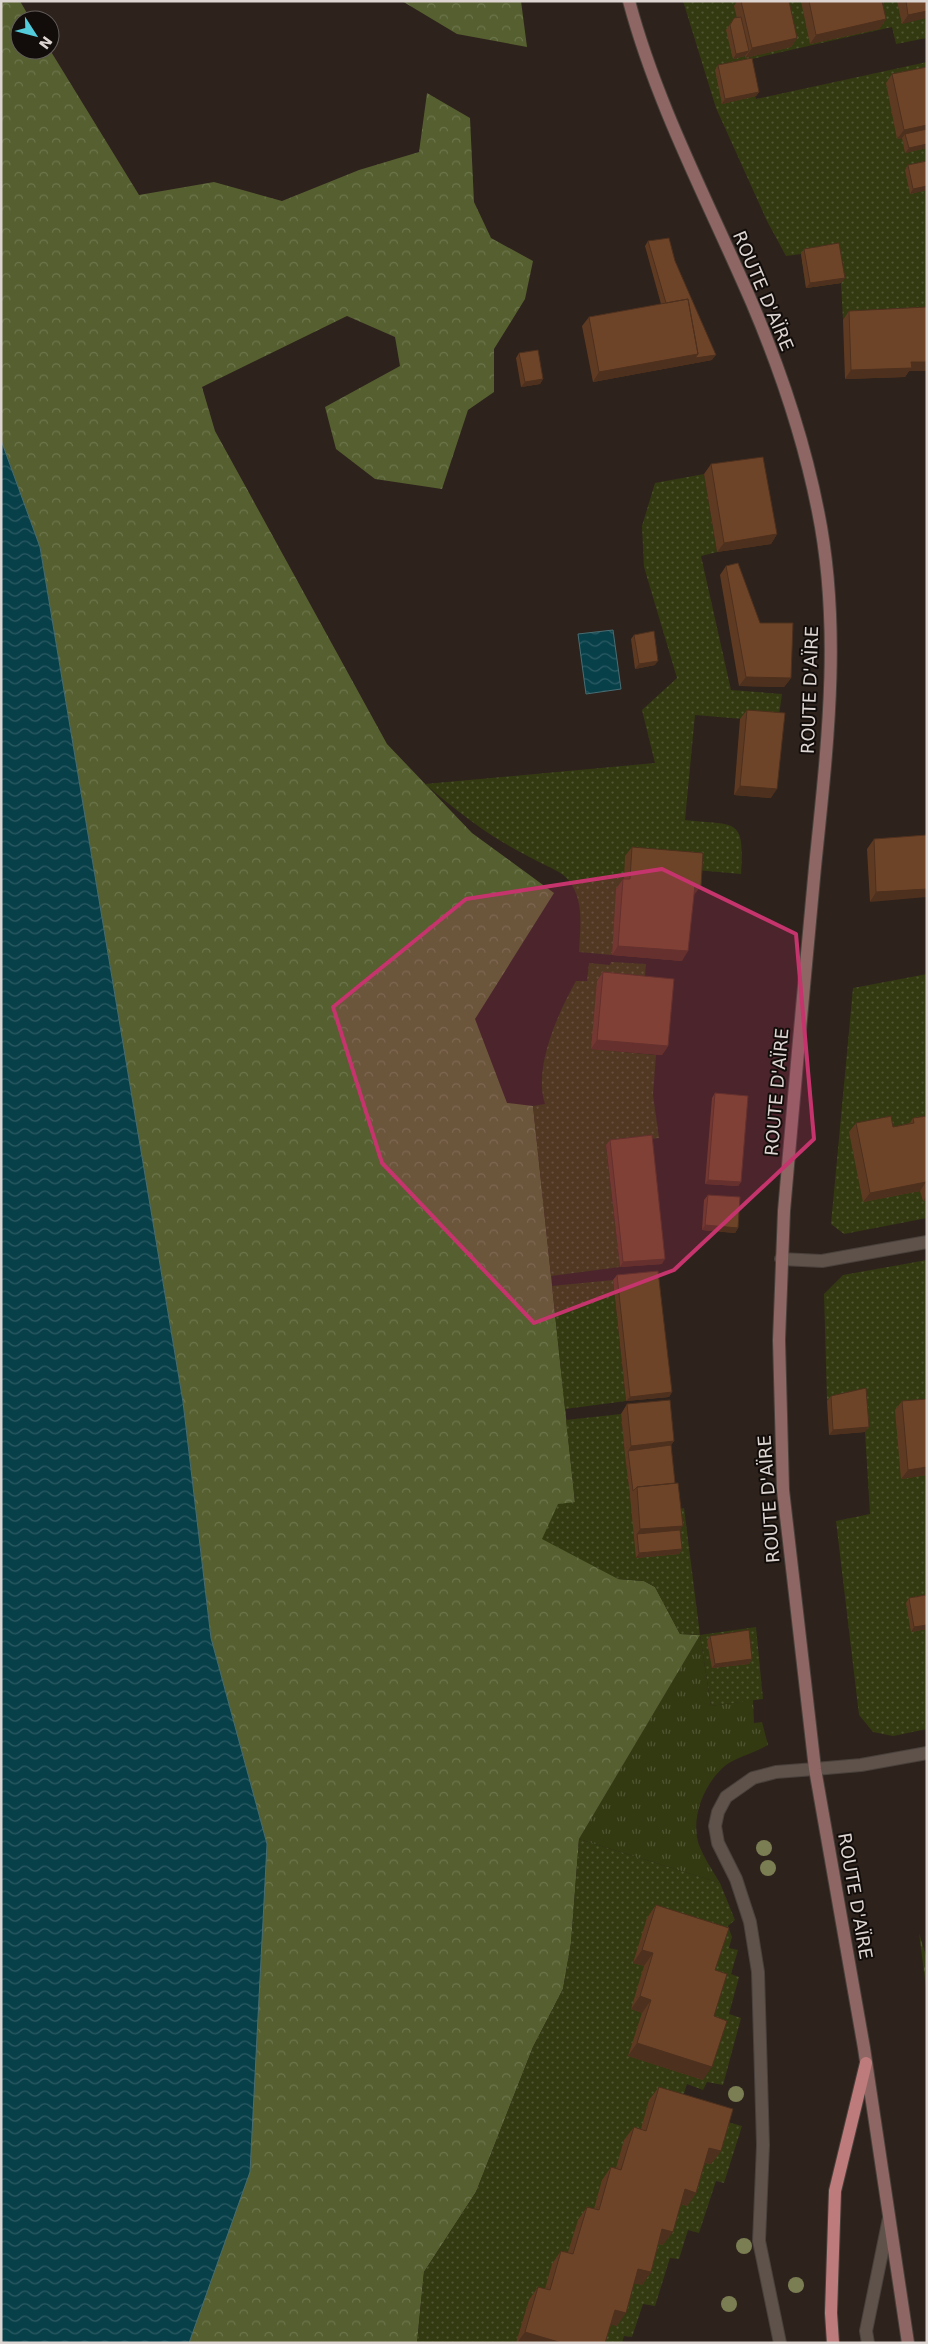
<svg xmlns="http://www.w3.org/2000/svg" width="928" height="2344" font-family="'DejaVu Sans',sans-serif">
<defs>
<pattern id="grass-tufts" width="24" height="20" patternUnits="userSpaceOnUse" patternTransform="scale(1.25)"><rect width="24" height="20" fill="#333a11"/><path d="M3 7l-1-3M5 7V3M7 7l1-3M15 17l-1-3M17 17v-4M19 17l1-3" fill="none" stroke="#505633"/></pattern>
<pattern id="forest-crowns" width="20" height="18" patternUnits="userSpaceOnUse" patternTransform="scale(1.25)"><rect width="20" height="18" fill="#555f2f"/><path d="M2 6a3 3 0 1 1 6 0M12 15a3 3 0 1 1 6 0" fill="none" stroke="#6d754c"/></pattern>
<pattern id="garden-dots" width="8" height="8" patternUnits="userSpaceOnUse" patternTransform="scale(1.25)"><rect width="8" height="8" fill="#333a11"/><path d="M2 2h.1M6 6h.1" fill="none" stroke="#505633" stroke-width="1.8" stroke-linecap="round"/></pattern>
<pattern id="water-waves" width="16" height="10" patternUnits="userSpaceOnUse" patternTransform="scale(1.25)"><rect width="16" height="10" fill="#08404a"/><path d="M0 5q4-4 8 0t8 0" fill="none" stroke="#2c5b63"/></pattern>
</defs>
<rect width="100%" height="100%" fill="#2d221c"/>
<path fill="url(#grass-tufts)" d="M700 1635 711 1706 753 1700 754 1723 762 1722 768 1745C756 1752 735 1758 726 1765 704 1783 690 1818 699 1845 704 1858 713 1871 720 1883L579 1839Z
M919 1933 927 1959V1995Z"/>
<path fill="url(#forest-crowns)" d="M1 1H20L31 20H20V50H50L139 195 214 182 282 201 359 170 419 152 427 93 470 118 474 202 491 238 533 261 525 299 494 349V392L468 410 442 489 375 479 336 449 325 407 400 366 395 337 347 316 202 387 215 431 387 744 472 833 554 893 475 1019 507 1103 533 1106 575 1502 618 1579 644 1581 655 1587 680 1634 700 1635 579 1839 571 1943 563 1989 533 2047 476 2192 424 2272 417 2343H189L216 2265 267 1844 211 1638 183 1402 40 547 1 440Z
M402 1H521L527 47 457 34Z"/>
<path fill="url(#garden-dots)" d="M683 1H927V38L896 44 892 27 747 60 756 99 927 62V316L843 320 841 283 806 288 801 254 786 256 767 221 716 108Z
M704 474 717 552 701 556 731 690 782 694 778 722 695 715 685 820C736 826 745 816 741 874L696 870 615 922 612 955 579 952C580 930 584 905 572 885 565 873 553 869 541 863 494 840 465 818 425 784L655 763 642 710 677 678 644 567 642 526 655 483Z
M611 962 646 964 644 986 591 1049 656 1055 653 1095 659 1138 606 1145 620 1267 551 1276 533 1106 545 1104C533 1068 558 1013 576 981H587L589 963 610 965Z
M927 974V1218L844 1234 831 1224 853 988Z
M927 1260V1729L893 1736 873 1732 859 1715 836 1521 870 1514 865 1432 827 1401 824 1294 843 1275Z
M613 1280 626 1401 565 1409 552 1286Z
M621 1414 630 1496 674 1510 684 1508 700 1635 756 1627 763 1699 711 1706 700 1635 680 1634 655 1587 644 1581 618 1579 542 1539 558 1504 575 1502 566 1420Z
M579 1839 720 1883 735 1920 728 1926 732 1937 729 1948 738 1950 731 1974 739 1977 729 2014 741 2018 723 2085 707 2082 703 2090 687 2084 679 2109 742 2126 724 2183 716 2181 699 2233 688 2230 679 2259 670 2258 655 2306 643 2304 632 2337 624 2336 622 2343H417L424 2272 476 2192 533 2047 563 1989 571 1943Z"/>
<path fill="url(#water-waves)" stroke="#486d72" d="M1 440 40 547 183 1402 211 1638 267 1844 250 2172 189 2343H1Z
M613 630 621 689 586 694 578 634Z"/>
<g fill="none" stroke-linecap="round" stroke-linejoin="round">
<g stroke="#49403b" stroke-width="14">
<path id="lane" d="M780 2343 759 2241 763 2145 758 1972 750 1922 736 1879 718 1843 715 1826 718 1812 726 1797 753 1778 776 1772 815 1769
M868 2343 866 2331 889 2218"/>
</g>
<g stroke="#49403b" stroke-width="14">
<path id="street" d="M781 1259 822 1261 927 1242
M815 1769 861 1765 927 1753"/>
</g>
<g stroke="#49403b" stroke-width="14">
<path id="secondary" d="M629 1C657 106 709 203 752 303 780 369 804 440 818 511 842 629 827 749 815 867 804 982 794 1096 784 1211L779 1340 783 1490 792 1568 815 1769 864 2048 908 2343"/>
</g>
<g stroke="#49403b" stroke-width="14">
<path id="primary" d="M833 2343 831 2313 835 2191 866 2063"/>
</g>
<use href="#lane" stroke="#5e524a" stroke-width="12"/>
<use href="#street" stroke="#5e524a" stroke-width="12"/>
<use href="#secondary" stroke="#8e6663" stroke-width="12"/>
<use href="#primary" stroke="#be7b7c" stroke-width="12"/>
</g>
<g fill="#7a7e52">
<circle cx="764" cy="1848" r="8"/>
<circle cx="768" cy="1868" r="8"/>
<circle cx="736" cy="2094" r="8"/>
<circle cx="744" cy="2246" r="8"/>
<circle cx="796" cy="2285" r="8"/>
<circle cx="729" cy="2304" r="8"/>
</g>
<path fill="#5f3a23" d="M737 1H789L797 38 791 47 745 58V56L733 59 726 30 734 18H737L734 6Z
M801 1H882L886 19 879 29 810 44Z
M897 1H927L902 24Z
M718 65 759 92 756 96 722 104 715 70Z
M927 67V148L905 153 902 138 897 139 886 83 892 74Z
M927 161V190L910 194 905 170 908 165Z
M648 241 675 261 712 360 593 382 582 326 589 317 661 304 645 246Z
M804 249 845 278 841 283 806 288 801 254Z
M927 307V371H909L905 377 845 379 843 320 849 311Z
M519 353 543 379 540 384 521 387 516 358Z
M711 464 777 534 771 544 717 552 704 474Z
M726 566 760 623 791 678 784 687 739 686 720 575Z
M634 635 655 665 635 669 631 639Z
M747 710 771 798 734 795 740 719Z
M927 835 870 902 867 849 874 839Z
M632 847 694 895 682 961 612 955 616 889 623 879H624L625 856Z
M603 972 668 1046 662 1055 591 1049 597 981Z
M715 1093 741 1182 738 1186 705 1184 712 1098Z
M927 1116V1200L923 1201 920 1191 863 1202 849 1132 856 1123 893 1127 910 1123 913 1118Z
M610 1140 662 1264 620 1267 606 1145Z
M708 1195 738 1228 735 1233 702 1230 704 1200Z
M617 1275 672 1392 669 1397 626 1401 613 1280Z
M831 1396 865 1432 829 1435 827 1401Z
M927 1399V1475L901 1479 895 1410 902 1401Z
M627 1404 674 1441 671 1445 682 1549 679 1554 636 1558 630 1496 625 1455 621 1414Z
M927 1594V1629L911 1632 906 1603 909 1598 926 1595Z
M710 1636 752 1659 749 1664 712 1668 707 1641Z
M656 1905 715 1970 714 2016 703 2080 628 2056 642 2013 631 2009 644 1966 633 1963 647 1918Z
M659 2087 721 2151 711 2164 705 2163 696 2193 687 2206 681 2204 663 2245 658 2244 651 2272 642 2285 634 2283 617 2326 611 2324 605 2343H516L529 2300 538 2287 545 2289 552 2264 561 2251 568 2252 578 2220 587 2207 594 2209 602 2180 611 2167 616 2168 624 2140 634 2127 641 2129 649 2100Z"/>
<path fill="#4d301d" d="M927 11V18L902 24 908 15Z
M886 19 879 29 810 44 816 35Z
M797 38 791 47 745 58 752 48Z
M749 51 745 56 733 59 736 54Z
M759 92 756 96 722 104 725 99Z
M927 125V133L905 134 902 138 897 139 904 130Z
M927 144V148L905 153 909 148Z
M927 186V190L910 194 913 189Z
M845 278 841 283 806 288 810 283Z
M698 354 716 355 712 360 593 382 599 372Z
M911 362H927V371H909L905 377 845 379 851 370Z
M543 379 540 384 521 387 525 382Z
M777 534 771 544 717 552 724 543Z
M658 661 655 665 635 669 639 664Z
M746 677 791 678 784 687 739 686Z
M740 786 777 789 771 798 734 795Z
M695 885 701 886 694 895Z
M927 889V897L870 902 876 892Z
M618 946 688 951 682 961 612 955Z
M597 1040 668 1046 662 1055 591 1049Z
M708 1180 741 1182 738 1186 705 1184Z
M926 1182 920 1191 863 1202 870 1193Z
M927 1195V1200L923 1201Z
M705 1225 738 1228 735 1233 702 1230Z
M665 1259 662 1264 620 1267 623 1262Z
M672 1392 669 1397 626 1401 630 1397Z
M869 1427 865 1432 829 1435 833 1430Z
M674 1441 667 1450 628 1451 631 1446Z
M927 1467V1475L901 1479 908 1470Z
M683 1526 677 1535 637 1534 640 1529Z
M682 1549 679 1554 636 1558 639 1553Z
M927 1625V1629L911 1632 914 1627Z
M752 1659 749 1664 712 1668 715 1664Z
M642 1950 653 1953 644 1966 633 1963Z
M640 1996 651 2000 642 2013 631 2009Z
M637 2043 712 2067 703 2080 628 2056Z
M709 2148 721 2151 711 2164 700 2161Z
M685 2189 696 2193 687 2206 676 2202Z
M662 2229 673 2232 663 2245 653 2242Z
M638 2269 651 2272 642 2285 629 2282Z
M615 2310 626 2313 617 2326 605 2323Z
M525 2332 562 2343H517Z"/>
<path fill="#6e4429" stroke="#4d301d" d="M741 1H789L797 38 752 48Z
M809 1H882L886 19 816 35Z
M906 1H927V11L908 15Z
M741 17 749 51 736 54 730 25 734 18Z
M752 58 759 92 725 99 718 65Z
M927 67V125L904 130 892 74Z
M927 129V144L909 148 905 134Z
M927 161V186L913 189 908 165Z
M669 238 675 261 716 355 695 358 698 354 688 299 666 303 648 241Z
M839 243 845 278 810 283 804 249Z
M688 299 698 354 599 372 589 317Z
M927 307V362H911L912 368 851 370 849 311Z
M538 350 543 379 525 382 519 353Z
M763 457 777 534 724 543 711 464Z
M738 563 760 623H793L791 678 746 677 726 566Z
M654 631 658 661 639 664 634 635Z
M747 710 785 713 777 789 740 786Z
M927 835V889L876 892 874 839Z
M632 847 703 853 701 886 695 885 688 951 618 946 623 879H630Z
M603 972 674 979 668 1046 597 1040Z
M715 1093 748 1096 741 1182 708 1180Z
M891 1116 893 1127 914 1123 913 1118 927 1116V1184L926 1182 870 1193 856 1123Z
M652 1135 665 1259 623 1262 610 1140Z
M708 1195 740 1197 738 1228 705 1225Z
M658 1271 672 1392 630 1397 617 1275Z
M866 1388 869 1427 833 1430 831 1396Z
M927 1399V1467L908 1470 902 1401Z
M670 1400 674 1441 631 1446 627 1404Z
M671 1445 675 1483 637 1487 633 1491 628 1451Z
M678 1483 683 1526 640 1529 637 1487Z
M680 1530 682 1549 639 1553 637 1534Z
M926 1595 927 1599V1625L914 1627 909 1598Z
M749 1630 752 1659 715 1664 710 1636Z
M656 1905 729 1928 715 1970 727 1974 714 2016 727 2021 712 2067 637 2043 651 2000 640 1996 653 1953 642 1950Z
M659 2087 733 2109 721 2151 709 2148 696 2193 685 2189 673 2232 662 2229 651 2272 638 2269 626 2313 615 2310 605 2343H562L525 2332 538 2287 550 2290 561 2251 573 2254 587 2207 599 2210 611 2167 621 2170 634 2127 646 2131Z"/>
<path fill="#c6346d" fill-opacity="0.2" stroke="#c6346d" stroke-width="4" stroke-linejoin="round" d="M662 869 796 934 814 1139 674 1270 534 1323 382 1163 333 1007 466 899Z"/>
<g text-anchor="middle" stroke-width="4" stroke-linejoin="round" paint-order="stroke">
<g font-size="18" fill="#ddd5d1" stroke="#120d0a">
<text transform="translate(763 291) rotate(67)" y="6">ROUTE D'AÏRE</text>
<text transform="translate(810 690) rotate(-88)" y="6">ROUTE D'AÏRE</text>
<text transform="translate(777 1092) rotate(-85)" y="6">ROUTE D'AÏRE</text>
<text transform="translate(769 1499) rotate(-94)" y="6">ROUTE D'AÏRE</text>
<text transform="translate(855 1896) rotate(80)" y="6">ROUTE D'AÏRE</text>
</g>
</g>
<rect width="928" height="2344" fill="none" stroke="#ddd5d1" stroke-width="5"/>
<g transform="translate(35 35) rotate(126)"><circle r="24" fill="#120d0a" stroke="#635d5a"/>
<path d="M0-4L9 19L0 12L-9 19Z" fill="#53cbdb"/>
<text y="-8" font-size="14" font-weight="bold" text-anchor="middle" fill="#ddd5d1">N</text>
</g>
</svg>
